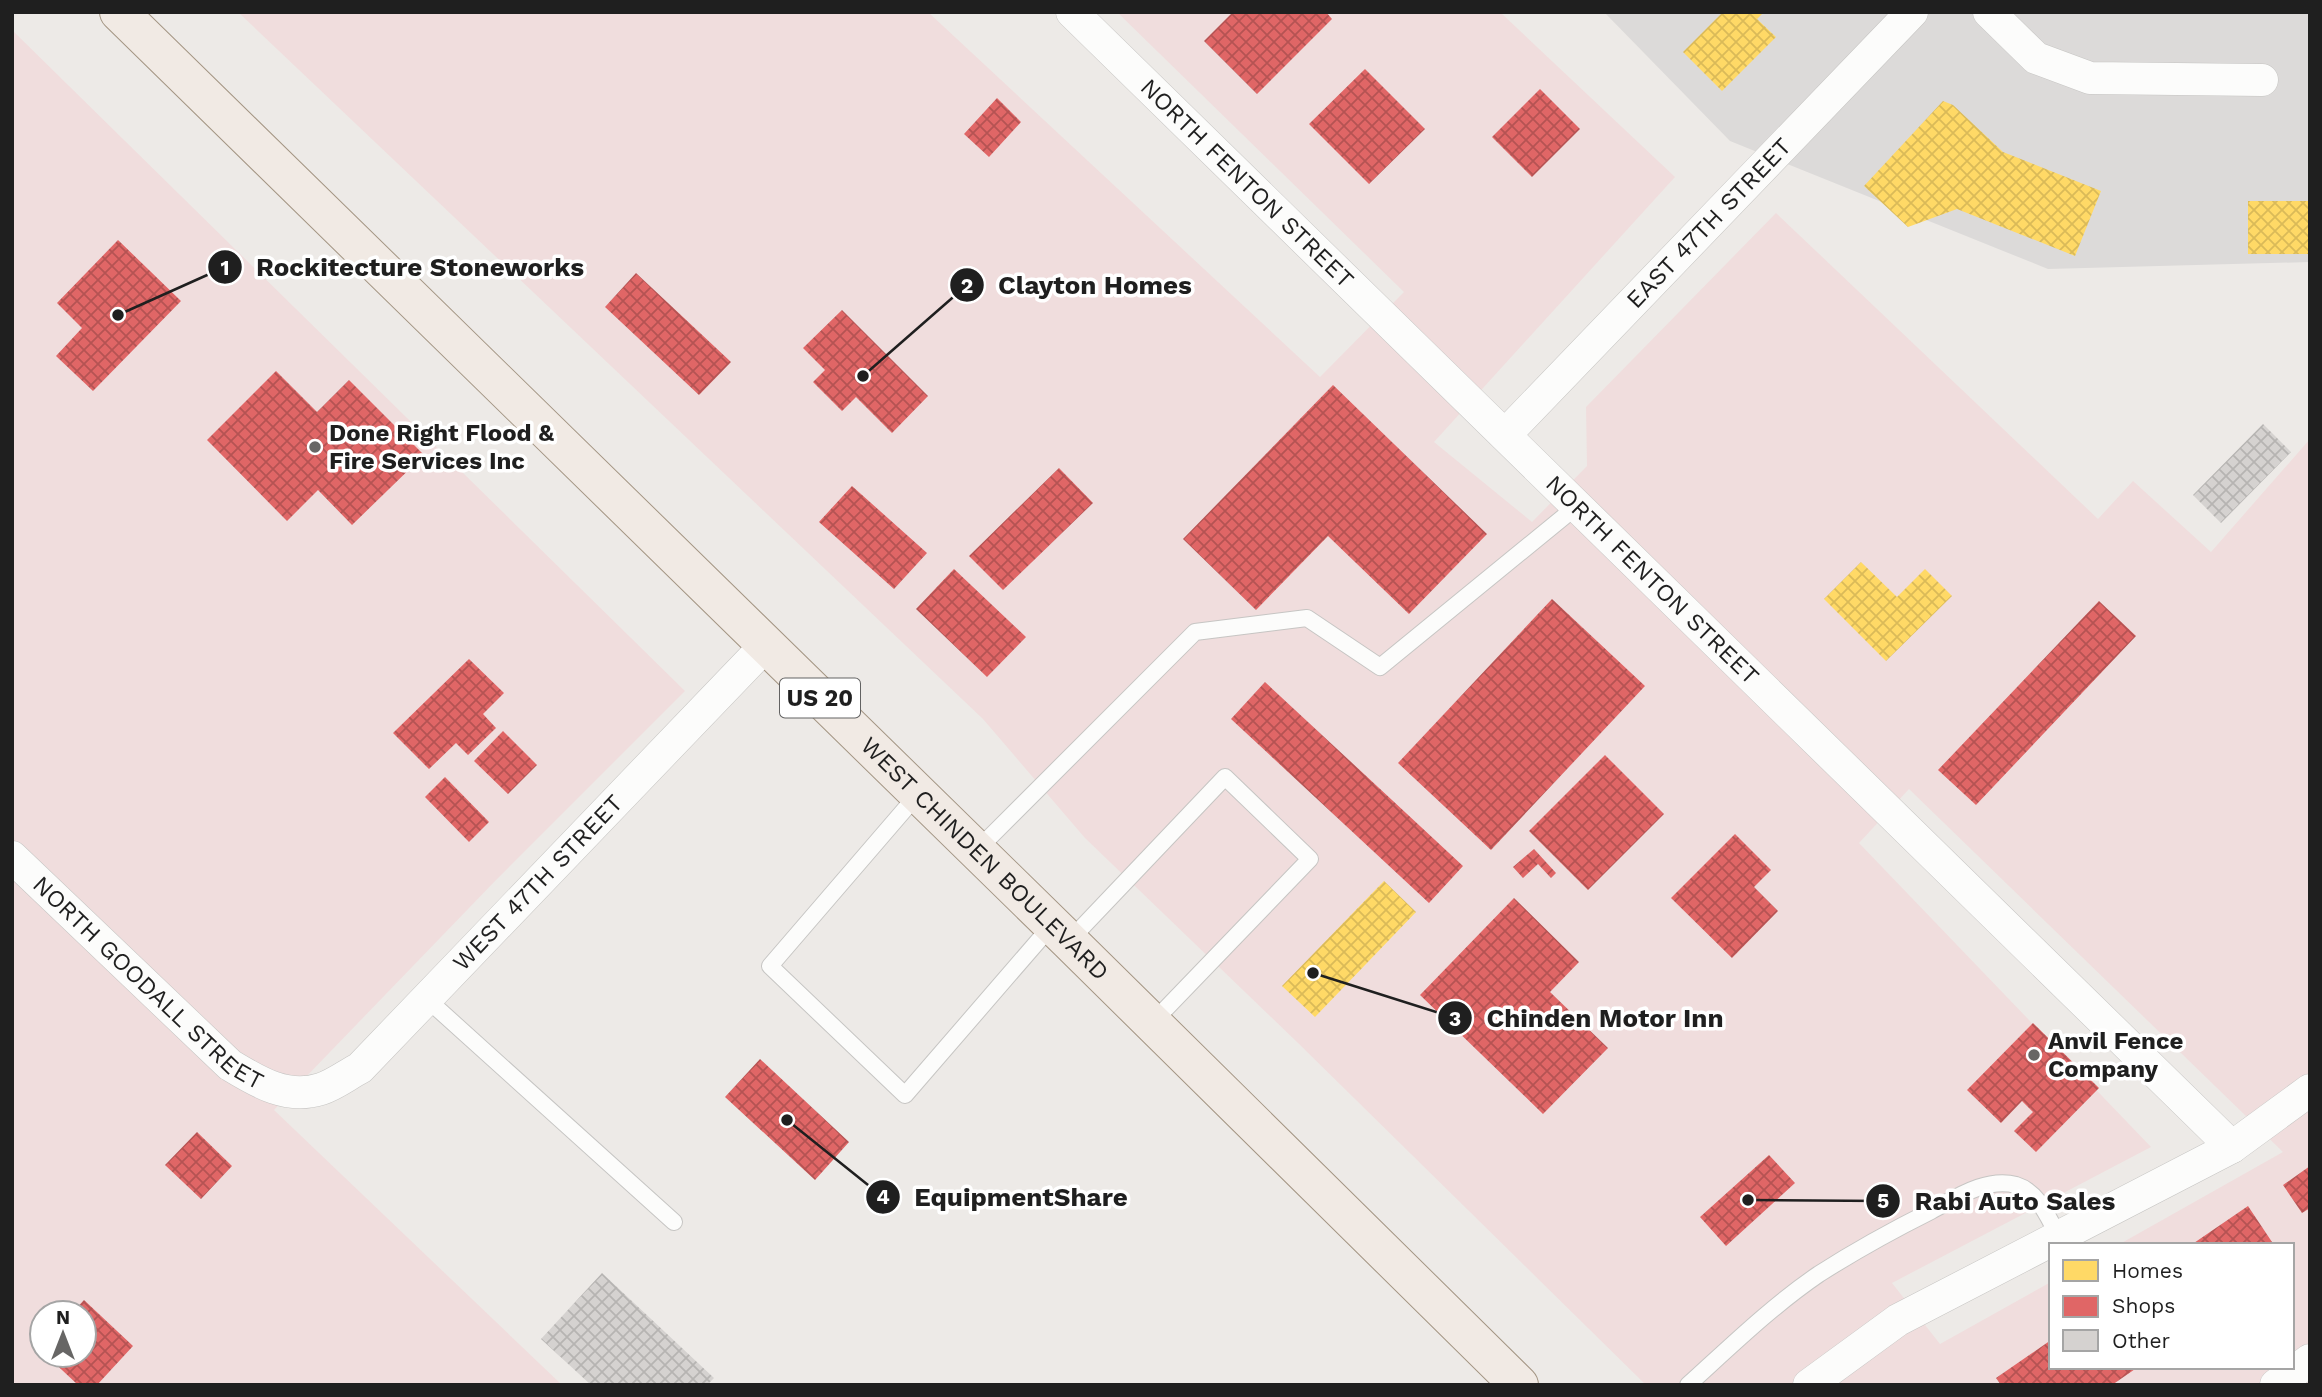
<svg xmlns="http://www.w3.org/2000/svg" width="2322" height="1397" font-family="'Work Sans',sans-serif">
<defs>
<pattern id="homes-cross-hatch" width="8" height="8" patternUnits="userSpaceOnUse" patternTransform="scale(1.75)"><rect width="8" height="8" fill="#ffd966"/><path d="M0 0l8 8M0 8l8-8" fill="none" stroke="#daba58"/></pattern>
<pattern id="shops-cross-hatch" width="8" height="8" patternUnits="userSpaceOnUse" patternTransform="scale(1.75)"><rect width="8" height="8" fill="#e06666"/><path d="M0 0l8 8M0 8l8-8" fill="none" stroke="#b55353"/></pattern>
<pattern id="building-cross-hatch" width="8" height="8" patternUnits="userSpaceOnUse" patternTransform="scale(1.75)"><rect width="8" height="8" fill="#d5d2d0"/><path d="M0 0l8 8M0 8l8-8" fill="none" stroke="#b6b4b2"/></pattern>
</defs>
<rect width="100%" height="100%" fill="#edeae7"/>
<path fill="#dcdad9" d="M1604 12H2310V262L2048 269 1730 141Z"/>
<path fill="#f0dddd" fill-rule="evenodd" d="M238 12H928L1320 377 1404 292 1117 12H1500L1675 177 1434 442 1532 522 1587 466 1586 407 1776 213 2098 519 2133 481 2211 552 2310 439V1385H1646L1297 1042 1085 838 983 719ZM1909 789 2283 1152 2118 1245H2292V1367H2051V1282L1940 1344 1892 1283 2151 1147 1859 843Z
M12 30 685 691 496 880 274 1110 562 1385H12ZM42 1313H84V1355H42Z"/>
<path fill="url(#homes-cross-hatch)" d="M1723 12H1764L1757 19 1776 37 1722 91 1683 52Z
M1943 101 1953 105 2003 152 2101 191 2075 256 1957 209 1908 227 1864 186Z
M2248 201H2310V254H2248Z
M1861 562 1897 597 1925 569 1952 596 1886 661 1824 599Z
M1384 881 1416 912 1315 1017 1282 986Z"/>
<path fill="url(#shops-cross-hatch)" d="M1233 12H1326L1332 19 1257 94 1204 41Z
M1365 69 1425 129 1369 184 1309 124Z
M1540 89 1580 129 1532 177 1492 137Z
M997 98 1021 122 989 157 964 134Z
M118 240 181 301 93 391 56 356 82 328 57 303Z
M636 273 731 362 699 395 605 307Z
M842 310 928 396 892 433 856 397 842 411 813 382 825 370 803 348Z
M276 371 317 412 349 380 424 455 352 525 318 490 287 521 207 440Z
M1333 385 1487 534 1409 614 1328 536 1256 610 1183 539Z
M1059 468 1093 503 1003 590 969 556Z
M852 486 927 553 894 589 819 522Z
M954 569 1026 637 987 677 916 609Z
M1552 599 1645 686 1491 850 1398 763Z
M2099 601 2136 636 1976 805 1938 770Z
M469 659 504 693 483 714 496 728 468 755 456 743 429 769 393 733Z
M1265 682 1463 866 1429 903 1231 719Z
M503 731 537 765 508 794 474 761Z
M1605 755 1664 814 1588 890 1529 831Z
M445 777 489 822 469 842 425 797Z
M1735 834 1771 870 1754 887 1778 911 1732 958 1671 898Z
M1534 849 1556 873 1551 878 1538 864 1523 878 1513 867Z
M1514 898 1579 962 1550 992 1608 1048 1543 1114 1420 995Z
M2033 1023 2099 1088 2036 1152 2014 1131 2033 1112 2022 1101 2001 1123 1967 1090Z
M760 1059 849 1142 815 1180 725 1097Z
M197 1132 232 1166 201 1199 165 1165Z
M1769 1155 1795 1183 1726 1246 1700 1217Z
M2310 1166V1208L2302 1213 2283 1185Z
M2248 1206 2274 1245H2191Z
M84 1300 133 1346 97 1385H78L46 1355H84V1313H72Z
M2051 1340V1367H2138L2112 1385H2001L1996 1378Z"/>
<path fill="url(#building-cross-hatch)" d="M2263 424 2291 452 2221 523 2193 495Z
M602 1273 714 1378 707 1385H591L541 1339Z"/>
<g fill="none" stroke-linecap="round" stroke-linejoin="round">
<g stroke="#c6c5c3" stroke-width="18">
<path id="lane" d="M918 794 770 966 905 1095 1052 925
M976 851 1195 632 1307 618 1380 667 1577 506
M1069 941 1225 777 1310 859 1152 1023
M428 1000 674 1222
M1688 1385C1730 1347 1772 1306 1819 1274 1855 1251 1893 1230 1931 1211 1956 1198 1986 1177 2016 1185 2039 1192 2048 1218 2059 1237"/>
</g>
<g stroke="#c6c5c3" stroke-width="33">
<g id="street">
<path id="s1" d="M1072 12 2232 1147"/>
<path d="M1989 12 2036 58 2090 78 2262 80"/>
<path id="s2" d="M1505 435 1912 12"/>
<path id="s3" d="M12 857 230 1065C258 1082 287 1100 321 1089 334 1085 347 1075 360 1068L766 645"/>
<path d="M1809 1385 1898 1320 2232 1147 2310 1090"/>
<path d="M2276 1385 2310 1360"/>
</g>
</g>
<g stroke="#a39583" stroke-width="40">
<g id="primary">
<path id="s4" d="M119 12 1069 941 1519 1385"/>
</g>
</g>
<use href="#lane" stroke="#fcfcfb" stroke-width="16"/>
<use href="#street" stroke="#fcfcfb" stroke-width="32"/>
<use href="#primary" stroke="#f1eae4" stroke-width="38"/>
</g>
<g fill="#676665" stroke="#fff" stroke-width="2.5">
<circle cx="315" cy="447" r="7"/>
<circle cx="2034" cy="1055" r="7"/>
</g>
<g text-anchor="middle" stroke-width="7" stroke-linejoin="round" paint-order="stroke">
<rect fill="#fff" stroke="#626262" stroke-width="2" x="780" y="678.5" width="80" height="39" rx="5"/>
<g font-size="23" font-weight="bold" fill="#1f1f1f">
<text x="820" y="706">US 20</text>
</g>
<g font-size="24" fill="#1f1f1f" stroke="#fff">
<text dy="8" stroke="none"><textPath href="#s1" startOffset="245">NORTH FENTON STREET</textPath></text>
<text dy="8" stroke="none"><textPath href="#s2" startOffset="294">EAST 47TH STREET</textPath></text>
<text dy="8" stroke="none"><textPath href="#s1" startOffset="812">NORTH FENTON STREET</textPath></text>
<text dy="8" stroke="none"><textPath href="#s4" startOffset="1211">WEST CHINDEN BOULEVARD</textPath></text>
<text dy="8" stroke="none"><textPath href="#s3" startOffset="700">WEST 47TH STREET</textPath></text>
<text dy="8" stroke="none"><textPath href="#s3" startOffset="186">NORTH GOODALL STREET</textPath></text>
</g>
<g font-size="24" font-weight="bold" fill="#1f1f1f" stroke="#fff" text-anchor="start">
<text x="329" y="441">Done Right Flood &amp;<tspan x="329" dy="28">Fire Services Inc</tspan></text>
<text x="2048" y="1049">Anvil Fence<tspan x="2048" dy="28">Company</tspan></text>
</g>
</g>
<path fill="none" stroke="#1f1f1f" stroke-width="2.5" d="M118 315L225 267M863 376L967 285M1313 973L1455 1018M787 1120L883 1197M1748 1200L1883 1201"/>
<g fill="#1f1f1f" stroke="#fff" stroke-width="2.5">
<circle cx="118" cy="315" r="7"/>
<circle cx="863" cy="376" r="7"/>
<circle cx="1313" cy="973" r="7"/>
<circle cx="787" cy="1120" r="7"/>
<circle cx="1748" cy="1200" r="7"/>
<circle cx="225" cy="267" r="18"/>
<circle cx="967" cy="285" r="18"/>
<circle cx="1455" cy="1018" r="18"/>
<circle cx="883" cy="1197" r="18"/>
<circle cx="1883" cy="1201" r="18"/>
</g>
<g font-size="21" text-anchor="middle" font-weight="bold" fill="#fff">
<text x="225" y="275">1</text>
<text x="967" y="293">2</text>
<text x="1455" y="1026">3</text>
<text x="883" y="1204">4</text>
<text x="1883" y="1208">5</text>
</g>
<g font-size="26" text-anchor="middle" font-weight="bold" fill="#1f1f1f" stroke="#fff" stroke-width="7" stroke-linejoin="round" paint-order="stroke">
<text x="420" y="276">Rockitecture Stoneworks</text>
<text x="1095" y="294">Clayton Homes</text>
<text x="1605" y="1027">Chinden Motor Inn</text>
<text x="1021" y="1206">EquipmentShare</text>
<text x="2015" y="1210">Rabi Auto Sales</text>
</g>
<rect width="2322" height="1397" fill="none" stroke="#1f1f1f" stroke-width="28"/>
<rect x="2049" y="1243" width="245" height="126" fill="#ffffff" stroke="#a5a5a5" stroke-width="2"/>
<rect x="2063" y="1260" width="35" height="21" fill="#ffd966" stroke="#a5a5a5" stroke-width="2"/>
<text x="2112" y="1278" font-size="21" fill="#1f1f1f">Homes</text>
<rect x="2063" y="1296" width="35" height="21" fill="#e06666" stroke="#a5a5a5" stroke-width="2"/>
<text x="2112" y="1313" font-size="21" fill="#1f1f1f">Shops</text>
<rect x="2063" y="1330" width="35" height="21" fill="#d5d2d0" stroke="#a5a5a5" stroke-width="2"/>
<text x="2112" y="1348" font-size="21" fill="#1f1f1f">Other</text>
<g transform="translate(63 1334)"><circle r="33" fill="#ffffff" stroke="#a5a5a5" stroke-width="2"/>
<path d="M0-5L12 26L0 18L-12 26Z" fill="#676665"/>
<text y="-10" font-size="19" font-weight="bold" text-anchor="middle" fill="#1f1f1f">N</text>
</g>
</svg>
